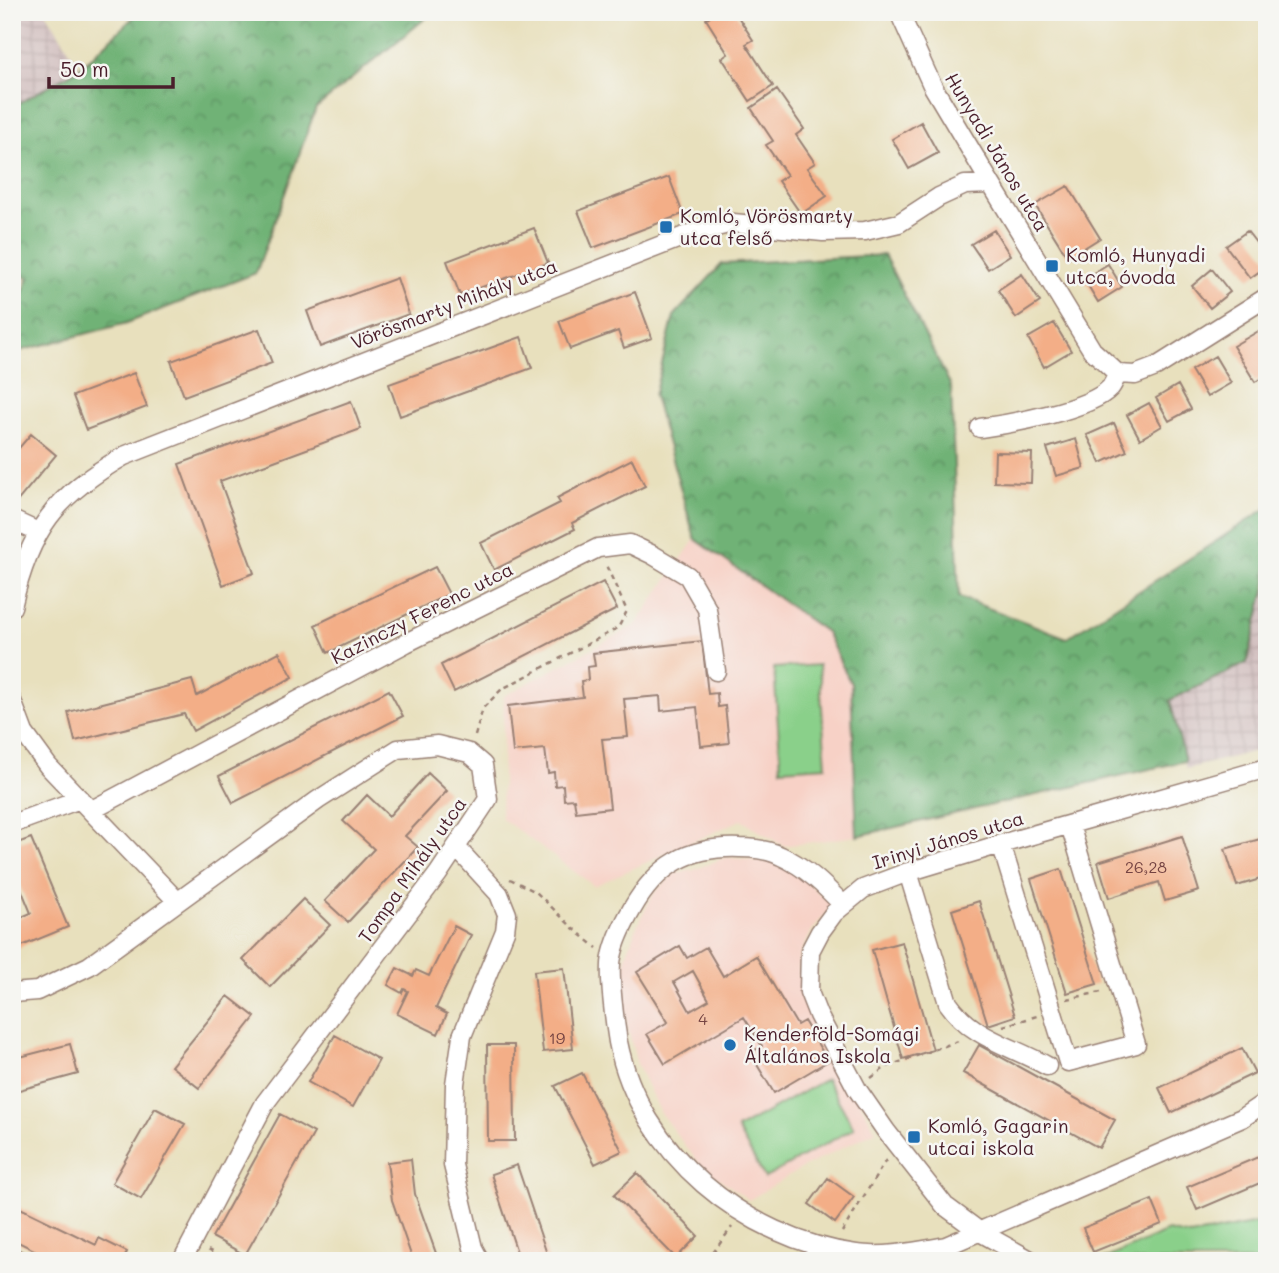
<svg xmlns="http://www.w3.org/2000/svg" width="1279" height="1273" font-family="Mali,sans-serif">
<defs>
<pattern id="industrial-grid" width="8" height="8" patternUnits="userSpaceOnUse" patternTransform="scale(1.75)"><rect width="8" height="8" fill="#d2bfbf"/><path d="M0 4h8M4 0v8" fill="none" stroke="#b6a4a4"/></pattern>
<pattern id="forest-crowns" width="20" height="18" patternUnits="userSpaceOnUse" patternTransform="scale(1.75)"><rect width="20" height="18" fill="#6fb276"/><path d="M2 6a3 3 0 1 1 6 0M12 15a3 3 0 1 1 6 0" fill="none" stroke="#5d9061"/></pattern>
</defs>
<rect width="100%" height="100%" fill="#f6f6f2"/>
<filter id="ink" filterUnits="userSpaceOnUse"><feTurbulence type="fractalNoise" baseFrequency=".0143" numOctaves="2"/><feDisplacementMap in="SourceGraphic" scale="14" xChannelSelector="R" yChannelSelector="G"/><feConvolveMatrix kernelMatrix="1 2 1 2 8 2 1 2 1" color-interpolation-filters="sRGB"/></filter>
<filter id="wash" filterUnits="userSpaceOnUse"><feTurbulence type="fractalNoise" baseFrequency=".00686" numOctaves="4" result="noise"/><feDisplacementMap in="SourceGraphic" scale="28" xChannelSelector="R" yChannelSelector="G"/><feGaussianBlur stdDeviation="1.57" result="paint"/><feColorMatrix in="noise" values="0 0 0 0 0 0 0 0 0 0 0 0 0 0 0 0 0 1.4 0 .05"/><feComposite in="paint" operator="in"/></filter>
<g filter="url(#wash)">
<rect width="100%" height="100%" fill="#e8e0bd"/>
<path fill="#f7d1c6" d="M695 539 826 632 851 684 857 836 783 846 741 820 594 886 501 818 504 696 636 625Z
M726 857 777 863 797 873 833 905 812 931 800 954 799 975 802 996 876 1131 802 1168 749 1200 700 1165 661 1114 637 1064 627 1026 622 985 626 956 637 926 653 894 674 873 694 870Z"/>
<path fill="url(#industrial-grid)" d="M12 12H46L80 68 12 107Z
M1267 582V748L1186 769 1169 700 1247 663Z"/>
<path fill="#8ad08a" stroke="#6a785a" stroke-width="2" d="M819 665 826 766 781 769 774 668Z
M826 1079 854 1128 765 1178 737 1129Z
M1267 1221V1261H1100L1168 1231 1190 1236Z"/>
<path fill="url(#forest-crowns)" stroke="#5c6850" stroke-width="2" d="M139 12H433L316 108 256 273 127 323 12 353V317L29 278 12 273V107L80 68Z
M884 255 951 386 959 597 1067 638 1267 508V582L1247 663 1170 700 1185 761 857 836 851 684 826 632 695 539 654 396 674 316 722 264Z"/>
<g id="blocks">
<path fill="#f3ae87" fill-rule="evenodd" d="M715 12H735L753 40 746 44 773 86 750 101 722 58 728 54 706 19Z
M777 90 804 129 796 135 815 163 807 168 827 196 801 214 778 181 787 175 766 145 773 141 751 108Z
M921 122 938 153 909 169 892 139Z
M669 177 683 214 593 248 578 211Z
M1068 186 1100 238 1068 258 1035 205Z
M534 228 548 263 460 295 447 261Z
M994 230 1010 255 988 269 971 244Z
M1247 231 1267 257V266L1250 278 1226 246Z
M1108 264 1122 287 1098 302 1084 279Z
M1212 269 1230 292 1210 308 1192 286Z
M1022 274 1040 302 1016 318 998 290Z
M397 278 409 314 320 347 307 311Z
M635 292 652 338 624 348 618 331 570 349 559 321Z
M1054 323 1071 351 1044 367 1028 338Z
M259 329 272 363 184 396 171 361Z
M1262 329 1267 337V375L1255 382 1233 346Z
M521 337 532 368 400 416 389 384Z
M1215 356 1231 383 1207 397 1191 370Z
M134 373 147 407 86 430 73 396Z
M1178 385 1191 409 1169 421 1156 398Z
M351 401 361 429 220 481 254 573 223 585 179 464Z
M1149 403 1162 426 1140 439 1127 415Z
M1114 423 1127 451 1101 463 1087 435Z
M31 434 56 455 16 503 12 500V456Z
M1076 439 1084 468 1056 476 1047 448Z
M995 452 1032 453 1031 483 994 482Z
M632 459 645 486 572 523 575 529 494 570 481 543 560 503 557 498Z
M435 567 449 594 328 653 315 625Z
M603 582 617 609 454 692 441 665Z
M702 641 708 694 717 693 718 707 725 706 729 743 701 746 697 707 661 711 660 696 624 699 628 737 602 739 610 808 576 812 574 799 564 800 563 785 555 786 554 772 548 773 545 749 513 752 508 706 583 697 581 681 588 680 587 667 595 666 593 653Z
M279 652 293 677 193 731 184 714 75 741 68 712 192 680 197 696Z
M389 690 403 716 233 803 219 776Z
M428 773 447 791 405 836 418 847 348 922 325 901 374 849 343 821 367 795 389 816Z
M1182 836 1199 891 1165 901 1159 882 1109 898 1098 862Z
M1267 837V877L1237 886 1225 849Z
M31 838 68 927 12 950V921L31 913 12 867V845Z
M1061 869 1097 984 1067 993 1031 879Z
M303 899 330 925 270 987 243 960Z
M979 901 1015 1016 988 1025 952 910Z
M454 926 471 935 436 1008 447 1014 438 1034 397 1014 408 991 404 989 402 993 388 985 397 968 413 976 416 970 429 976Z
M902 942 933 1050 903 1059 872 950Z
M680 946 687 958 706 947 723 976 756 956 797 1025 804 1021 828 1061 774 1093 750 1053 762 1046 744 1017 665 1064 647 1034 668 1022 637 972ZM693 971 709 1000 690 1011 674 982Z
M564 968 573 1049 543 1052 534 971Z
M228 996 255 1017 199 1088 171 1066Z
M335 1035 379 1060 353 1107 308 1082Z
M70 1044 78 1074 12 1092V1059Z
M487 1045H514L515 1141H488Z
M979 1045 1115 1120 1099 1148 963 1073Z
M1242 1048 1255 1073 1171 1113 1159 1088Z
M582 1073 622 1151 595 1164 555 1086Z
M155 1108 185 1124 141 1199 112 1183Z
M280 1114 314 1133 245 1255 212 1237Z
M1258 1157 1267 1180 1197 1210 1187 1187Z
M411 1159 415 1194 438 1259 433 1261H413L392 1200 387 1162Z
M517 1165 549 1260 546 1261H520L491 1174Z
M637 1173 698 1236 676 1258 614 1195Z
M828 1178 854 1197 835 1223 809 1204Z
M1152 1200 1162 1224 1093 1252 1083 1228Z
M12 1204 96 1245 99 1238 127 1252 123 1261H56L12 1239Z"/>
</g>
</g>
<g filter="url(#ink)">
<use href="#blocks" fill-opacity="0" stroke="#998074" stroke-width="2"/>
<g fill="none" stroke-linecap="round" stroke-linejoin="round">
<g stroke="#998074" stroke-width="21">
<path id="minor" d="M899 12 932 85 991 184 1092 350 1118 374 1135 375 1156 367 1267 297
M1264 12 1267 14
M980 428C1009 424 1090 410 1110 388 1113 385 1115 378 1118 374
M12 520 38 532
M12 607C30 529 55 496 124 456L695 232 733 223 823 232 865 231 899 223 939 197 965 185 991 184
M12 701 24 733 48 766 177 901
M92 810 406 643 598 548 630 544 653 555 688 576 707 609 716 671
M12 824 80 799
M1001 844 1068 1062 1136 1044 1070 825
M456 847 499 894 507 914 505 931 462 1036 455 1084 453 1165 473 1248 480 1261
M908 872 948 1003C973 1039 1010 1045 1047 1066
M843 905C825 886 806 867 781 856 769 850 753 848 740 848 689 846 657 865 632 909 624 923 615 941 612 957 608 973 615 1024 618 1042 640 1153 745 1239 856 1254 885 1258 918 1251 946 1246L1242 1118 1267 1101
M12 993 37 991 89 966 318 800 398 749 437 745 469 753 483 765 488 799 438 874 265 1103 182 1261
M12 1257 20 1261
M1032 1261 980 1232 945 1206 886 1131 857 1089 818 1015 809 992 810 951 820 932 834 913 863 889 908 872 1001 844 1267 768"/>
</g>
<path stroke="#998074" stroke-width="2.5" stroke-dasharray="5 5" stroke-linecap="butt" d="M475 736 483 708 502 689 618 628 627 611 605 563
M510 879 536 892 573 928 597 948
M1067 999 1101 992
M1003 1026 1037 1016
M871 1078 886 1067 961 1040
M842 1232 886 1160
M208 1250 228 1261
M442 1261 459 1254
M707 1261 732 1227"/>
<use href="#minor" stroke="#fff" stroke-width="18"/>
</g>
</g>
<g fill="#1f6fb2" stroke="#f6f6f2" stroke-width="2.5">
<rect x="659" y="220" width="14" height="14" rx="3.5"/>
<rect x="1045" y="259" width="14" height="14" rx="3.5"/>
<circle cx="730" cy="1045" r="7"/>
<rect x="907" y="1130" width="14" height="14" rx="3.5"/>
</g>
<g text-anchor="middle" stroke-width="5" stroke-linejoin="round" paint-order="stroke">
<g font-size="16" fill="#744342">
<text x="1146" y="873">26,28</text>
<text x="703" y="1025">4</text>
<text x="557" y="1044">19</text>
</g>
<g font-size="19" fill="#4a1f2b" stroke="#f6f6f2">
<text transform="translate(997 152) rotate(59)" y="7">Hunyadi János utca</text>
<text transform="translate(454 304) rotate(-21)" y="7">Vörösmarty Mihály utca</text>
<text transform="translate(422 613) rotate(-27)" y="7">Kazinczy Ferenc utca</text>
<text transform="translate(948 840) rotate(-17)" y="7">Irinyi János utca</text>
<text transform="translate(412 870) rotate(-55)" y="7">Tompa Mihály utca</text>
</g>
<g font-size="19" fill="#4a1f2b" stroke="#f6f6f2" text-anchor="start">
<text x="680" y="223">Komló, Vörösmarty<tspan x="680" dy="22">utca felső</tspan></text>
<text x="1066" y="262">Komló, Hunyadi<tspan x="1066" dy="22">utca, óvoda</tspan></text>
<text x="744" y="1041">Kenderföld-Somági<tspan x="744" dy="22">Általános Iskola</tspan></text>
<text x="928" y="1133">Komló, Gagarin<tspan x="928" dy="22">utcai iskola</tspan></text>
</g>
</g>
<rect width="1279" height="1273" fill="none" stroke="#f6f6f2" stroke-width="42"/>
<path d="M49 77v10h124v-10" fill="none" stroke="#4a1f2b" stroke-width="3.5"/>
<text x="60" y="77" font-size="21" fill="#4a1f2b" stroke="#f6f6f2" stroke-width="5" paint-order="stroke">50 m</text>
</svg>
